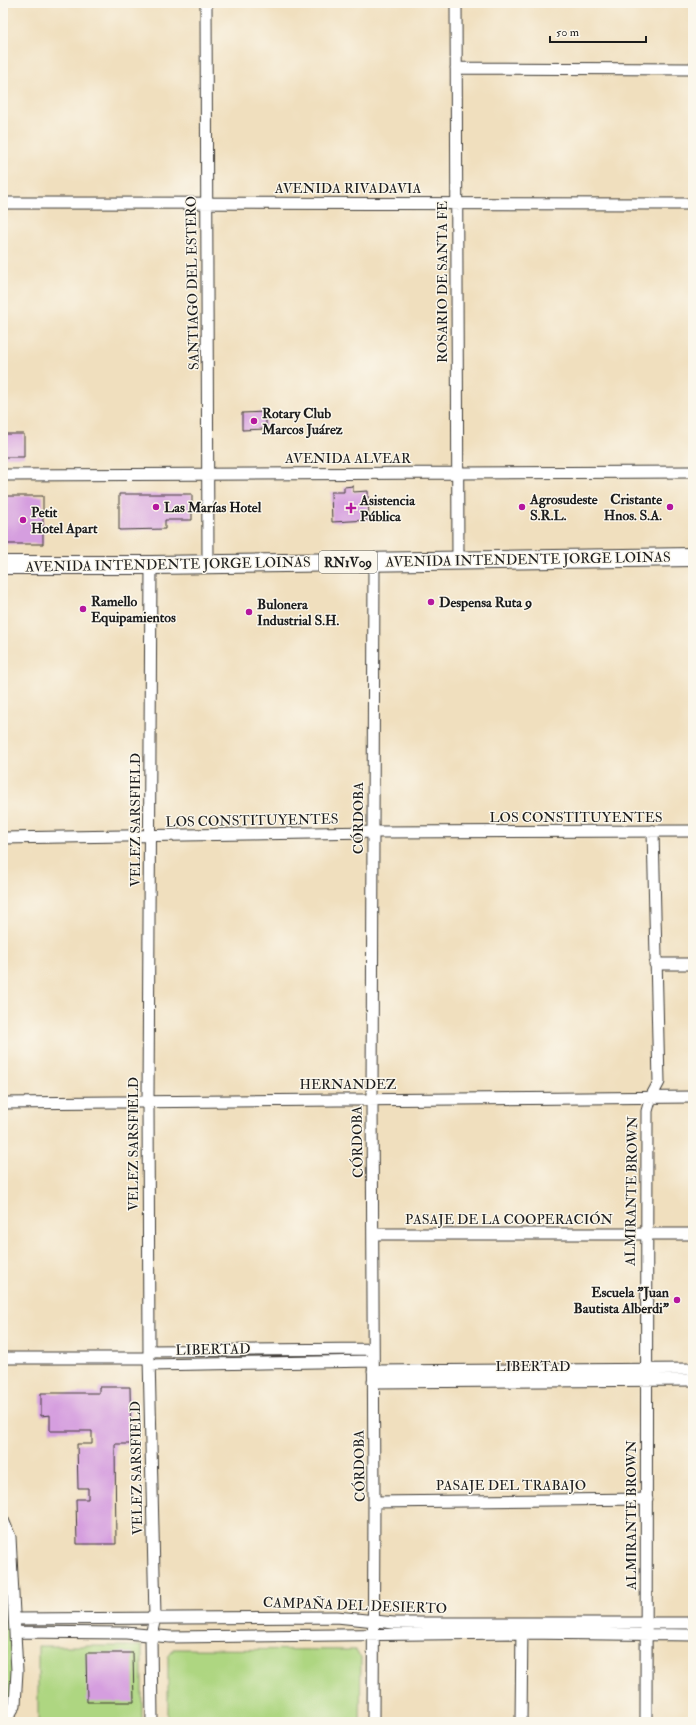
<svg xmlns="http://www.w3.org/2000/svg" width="696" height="1725" font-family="'IM FELL Double Pica',serif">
<rect width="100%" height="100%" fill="#fbf7ec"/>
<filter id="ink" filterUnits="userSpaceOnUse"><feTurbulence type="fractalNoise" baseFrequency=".025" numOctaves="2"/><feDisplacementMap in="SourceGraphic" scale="8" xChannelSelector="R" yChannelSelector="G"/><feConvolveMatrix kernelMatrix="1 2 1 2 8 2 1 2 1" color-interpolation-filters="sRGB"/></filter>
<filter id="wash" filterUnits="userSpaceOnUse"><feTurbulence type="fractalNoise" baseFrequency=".012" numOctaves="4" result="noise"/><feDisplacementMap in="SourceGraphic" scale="16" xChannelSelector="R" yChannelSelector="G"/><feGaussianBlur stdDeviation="0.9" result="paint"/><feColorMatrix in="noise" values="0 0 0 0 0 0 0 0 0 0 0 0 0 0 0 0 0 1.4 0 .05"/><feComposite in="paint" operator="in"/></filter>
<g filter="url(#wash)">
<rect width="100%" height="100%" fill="#f0dfbe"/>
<path fill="#aed681" stroke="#65794e" d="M3 1520 6 1525 15 1705 3 1722Z
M38 1646H142V1722H38Z
M174 1649 355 1650 361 1657 360 1722H168V1657Z"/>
<path fill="#8ab76f" stroke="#536a46" d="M3 1585 7 1611 3 1631Z"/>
<g id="blocks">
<path fill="#d59edf" d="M266 412V429L242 430V413Z
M3 434H24V457H3Z
M353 486V492L368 491 369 520 332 522 331 492H344V487Z
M119 494H192V520H165V529L119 530Z
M3 496H43V544H3Z
M99 1387H130L131 1444H115L116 1544H77L76 1499H88V1488H78L77 1444H92V1431H50V1415L41 1416V1393H99Z
M86 1653H133L134 1702H87Z"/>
</g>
</g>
<g filter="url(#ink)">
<use href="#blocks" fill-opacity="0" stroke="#3c3934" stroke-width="1"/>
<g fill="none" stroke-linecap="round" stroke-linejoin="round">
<g stroke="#3c3934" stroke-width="13">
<path id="minor" d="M206 3 208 563
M456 3 458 561
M456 68 693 69
M3 203 693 204
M3 475C233 472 463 475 693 472
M151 565 148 1101 149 1358 155 1617 151 1636 152 1722
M3 838 374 832 693 831
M655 964H693
M3 1103 693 1097
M373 1234H693
M150 1351 372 1349
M3 1358H149
M149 1365 372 1361
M373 1371 693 1369
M373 1382 693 1380
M374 1502 647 1499
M3 1520 10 1537 17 1671 15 1705 5 1722
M15 1619 337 1617 394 1623H693
M16 1632 126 1633 170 1637 523 1633 693 1635
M373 1722 374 1502 372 1099 374 562
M521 1722 522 1625
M646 1722 647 1111 651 1097 659 1082 653 831"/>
</g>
<g stroke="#3c3934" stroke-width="20">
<path id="primary" d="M3 565H151L693 557"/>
</g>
<use href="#minor" stroke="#fff" stroke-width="11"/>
<use href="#primary" stroke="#fff" stroke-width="18"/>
</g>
</g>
<g fill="#b5179e" stroke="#fbf7ec" stroke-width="1.5">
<circle cx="254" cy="421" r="4"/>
<circle cx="156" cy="507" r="4"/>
<circle cx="522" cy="507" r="4"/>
<circle cx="670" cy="507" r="4"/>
<path d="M349 502h4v4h4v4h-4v4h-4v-4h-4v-4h4z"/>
<circle cx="23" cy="520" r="4"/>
<circle cx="431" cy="602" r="4"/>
<circle cx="83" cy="609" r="4"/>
<circle cx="249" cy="612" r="4"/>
<circle cx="677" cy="1300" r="4"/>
</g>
<g text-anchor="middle" stroke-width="3" stroke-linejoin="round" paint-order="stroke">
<rect fill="#fbf7ec" stroke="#5f5e5a" stroke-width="1" x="319" y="551" width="58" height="22" rx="3"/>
<g font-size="13" font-weight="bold" fill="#1c1c1c">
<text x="348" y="567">RN1V09</text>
</g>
<g font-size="14" fill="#1c1c1c" stroke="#fbf7ec">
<text x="348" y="193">AVENIDA RIVADAVIA</text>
<text transform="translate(442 282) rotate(-90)" y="5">ROSARIO DE SANTA FE</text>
<text transform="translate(192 283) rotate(-91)" y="5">SANTIAGO DEL ESTERO</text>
<text x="348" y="463">AVENIDA ALVEAR</text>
<text transform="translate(528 559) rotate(-1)" y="5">AVENIDA INTENDENTE JORGE LOINAS</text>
<text transform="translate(168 564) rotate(-1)" y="5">AVENIDA INTENDENTE JORGE LOINAS</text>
<text x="576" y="822">LOS CONSTITUYENTES</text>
<text transform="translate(358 818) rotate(-90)" y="5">CÓRDOBA</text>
<text transform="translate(135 820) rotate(-90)" y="5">VELEZ SARSFIELD</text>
<text transform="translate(252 820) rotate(-1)" y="5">LOS CONSTITUYENTES</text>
<text x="348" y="1089">HERNANDEZ</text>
<text transform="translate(357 1142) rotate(-91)" y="5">CÓRDOBA</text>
<text transform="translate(133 1144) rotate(-90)" y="5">VELEZ SARSFIELD</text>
<text transform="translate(631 1191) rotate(-89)" y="5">ALMIRANTE BROWN</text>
<text x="509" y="1224">PASAJE DE LA COOPERACIÓN</text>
<text transform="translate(213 1349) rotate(-1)" y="5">LIBERTAD</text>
<text x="533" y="1371">LIBERTAD</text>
<text transform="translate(359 1466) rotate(-91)" y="5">CÓRDOBA</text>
<text transform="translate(136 1468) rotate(-91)" y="5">VELEZ SARSFIELD</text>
<text x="511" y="1490">PASAJE DEL TRABAJO</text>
<text transform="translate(631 1515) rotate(-90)" y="5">ALMIRANTE BROWN</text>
<text transform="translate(355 1605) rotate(2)" y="5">CAMPAÑA DEL DESIERTO</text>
</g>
<g font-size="14" font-weight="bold" fill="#1c1c1c" stroke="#fbf7ec" text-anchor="start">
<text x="262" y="418">Rotary Club<tspan x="262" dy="16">Marcos Juárez</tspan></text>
<text x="530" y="504">Agrosudeste<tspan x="530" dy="16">S.R.L.</tspan></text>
<text x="662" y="504" text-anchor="end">Cristante<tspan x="662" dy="16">Hnos. S.A.</tspan></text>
<text x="360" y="505">Asistencia<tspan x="360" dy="16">Pública</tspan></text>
<text x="164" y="512">Las Marías Hotel</text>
<text x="31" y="517">Petit<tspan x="31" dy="16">Hotel Apart</tspan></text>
<text x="91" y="606">Ramello<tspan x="91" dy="16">Equipamientos</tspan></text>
<text x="439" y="607">Despensa Ruta 9</text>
<text x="257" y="609">Bulonera<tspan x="257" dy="16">Industrial S.H.</tspan></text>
<text x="669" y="1297" text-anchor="end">Escuela "Juan<tspan x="669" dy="16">Bautista Alberdi"</tspan></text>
</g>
</g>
<rect width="696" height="1725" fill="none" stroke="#fbf7ec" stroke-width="16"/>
<path d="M550 36v6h96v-6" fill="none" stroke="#1c1c1c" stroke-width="2"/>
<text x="556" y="36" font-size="12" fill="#1c1c1c" stroke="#fbf7ec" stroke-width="3" paint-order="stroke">50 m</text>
</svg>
